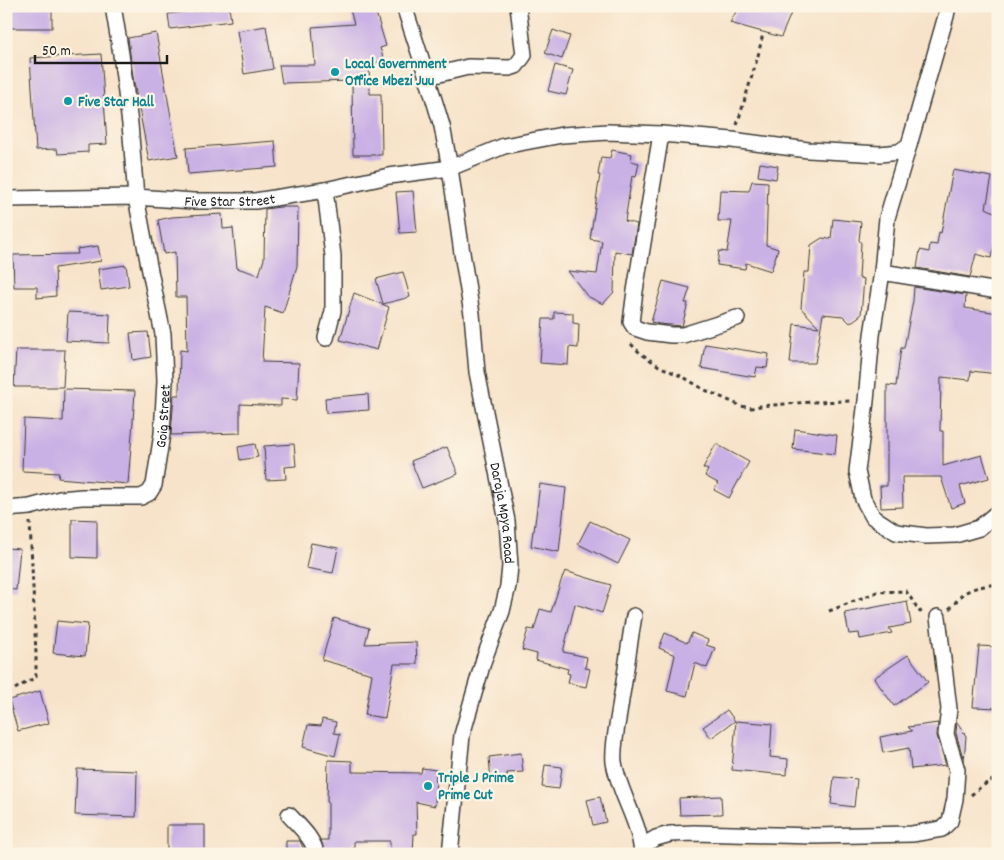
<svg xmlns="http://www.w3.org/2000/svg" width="1004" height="860" font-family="Dekko,sans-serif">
<rect width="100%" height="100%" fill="#fcf5e5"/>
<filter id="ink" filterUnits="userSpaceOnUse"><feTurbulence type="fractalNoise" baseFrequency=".02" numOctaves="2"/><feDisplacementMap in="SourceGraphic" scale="10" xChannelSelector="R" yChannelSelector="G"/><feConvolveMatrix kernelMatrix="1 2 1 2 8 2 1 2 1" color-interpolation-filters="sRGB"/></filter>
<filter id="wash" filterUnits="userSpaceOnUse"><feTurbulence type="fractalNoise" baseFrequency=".0096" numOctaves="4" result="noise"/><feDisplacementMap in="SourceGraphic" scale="20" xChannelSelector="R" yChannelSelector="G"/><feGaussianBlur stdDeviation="1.12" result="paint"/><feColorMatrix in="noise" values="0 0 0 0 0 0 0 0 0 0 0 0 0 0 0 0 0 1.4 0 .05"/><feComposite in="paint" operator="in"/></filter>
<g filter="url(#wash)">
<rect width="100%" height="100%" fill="#f7e3c9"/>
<g id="blocks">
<path fill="#c9b0e5" d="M6 6H52V28H6Z
M349 6H374L386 46 380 48 384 60 369 65 370 94H381L382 155H353L352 81 282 83 279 65H315L312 27 354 24Z
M739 6H794L781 37 730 23Z
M229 7 231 21 170 29 168 14Z
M266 26 273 69 244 74 237 31Z
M553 30 570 36 562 59 545 53Z
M156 33 178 156 149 161 133 77 128 38Z
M101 54 107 144 88 145V152L58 154 57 149 36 150 30 58Z
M555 65 573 70 566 95 548 91Z
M275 141 277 167 188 174 186 148Z
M612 150 632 154 631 161 639 163 636 177 632 176 625 221 637 224 632 254 615 251 614 292 603 304 587 296 568 271 597 274 602 241 590 239 600 175H598L601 157 610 158Z
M760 163 778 166 776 179 758 176Z
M953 170 992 177 986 208 998 214V230L991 258 976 254 970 277 917 268 920 250 929 252 930 244 937 245 939 232 941 233Z
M752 181 768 182 766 245 778 249 771 271 746 263 745 269 717 265 719 251 727 252 732 221H718L720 190 749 191Z
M413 191 417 232 400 233 396 192Z
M280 207H298L297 266 283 313 265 307 262 362 299 363 297 400 281 399V406L240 404V433L171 435 174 395H179L180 350 187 351 186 297H176L175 252 164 254 158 220 172 217 222 214 223 229 233 228 237 268 259 275 264 259 265 209Z
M833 219 861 222 859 240 861 243 859 278 864 279 861 315 850 323 843 316 823 314 815 363H790L794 324 819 327 801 308 804 272H809L811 245 822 238 831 239Z
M98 246 101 261 55 268 56 296 37 298V287H14L13 255 78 254 77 249Z
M126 265 129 286 101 290 98 269Z
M403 272 410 297 383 304 376 279Z
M663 281 690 288 685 303H688L682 326 659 324 651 322Z
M914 287 966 295 965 308 998 313V374L971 371 970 380 941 377 940 431H943V466L982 455 989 478 960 486 965 503 951 508 941 477H902L903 507 881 508 880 486H887V385L896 386 901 348H904L913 301Z
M354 293 389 307 377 350 340 340Z
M68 312 110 314 109 343 66 341Z
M554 312 573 313V323L579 324 578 348 569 347 568 365 540 363 543 319H554Z
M148 332 151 357 133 360 130 333Z
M705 344 769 354 767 368 757 367 755 377 701 368Z
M16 350H65L63 387H14Z
M64 389 135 391 133 421 128 484 58 478 59 473 22 471 24 419 63 421Z
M368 394 369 410 326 413 325 398Z
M795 429 837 435 835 454 793 449Z
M255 444 258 457 240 460 238 447Z
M294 444 296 466 285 467 286 479 266 480 264 446Z
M716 444 749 462 729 498 714 490 718 483 705 476 708 470 703 468Z
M447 447 458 474 422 488 411 461Z
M540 484 566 488 559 552 531 546 533 531H534Z
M72 519 97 520V558L72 557Z
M590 521 630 540 618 564 578 544Z
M311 543 338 548 333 573 306 568Z
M6 548 20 549 16 590 6 589Z
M565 571 611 585 602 613 575 604 563 652 587 657 585 668 590 669 586 687 568 683 570 674 567 673 568 669 536 660 537 654 522 650 528 629 534 630 540 609 551 612 562 578Z
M907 601 911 624 889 628 892 633 860 639 859 633 849 634 845 613Z
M334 618 369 628 365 644 416 642 417 664H394L385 718 365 715 372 674 322 660Z
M57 621 88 624 85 656 53 653Z
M665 633 687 643 692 633 708 640 706 645 715 648 707 668 695 663 687 696 667 691 675 655 659 648Z
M979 646 998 647V708L973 707Z
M908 655 928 682 894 706 874 678Z
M40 691 49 723 18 731 9 700Z
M727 710 735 721 711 738 703 727Z
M322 719 336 722 334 733 340 734 335 756 303 747 308 725 321 726Z
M736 721 772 724 770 757 788 759 787 775 732 770Z
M957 722 966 736 964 761 956 733Z
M938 723 937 736 946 765 911 769 909 748 883 753 880 737 912 731 908 727Z
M521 753 523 772 507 773V779L491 781 489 757Z
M328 760 352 761V772L421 773 422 768 436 770 435 806 416 802 417 834H414L413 854H390V841H354V854H325L321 840H328V802H327Z
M545 765 562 767 559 789 542 787Z
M77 769 137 771 136 817 75 815Z
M834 777 857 779 854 807 831 804Z
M721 796 722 814 680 815 679 798Z
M600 797 606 822 593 825 587 800Z
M167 825H205V854H167Z
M286 841H300L306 854H286Z"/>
</g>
</g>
<g filter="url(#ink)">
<use href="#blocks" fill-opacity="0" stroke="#3d3a36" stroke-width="1"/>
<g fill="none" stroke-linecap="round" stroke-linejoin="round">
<g stroke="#3d3a36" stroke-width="18">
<g id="street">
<path id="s1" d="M404 6 427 77 442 126 450 168 462 253 472 314 477 372 507 521 510 566 508 586 502 611 484 659 462 735 450 854"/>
<path d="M427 77 468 67 510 68 516 66 524 55 518 6"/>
<path d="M661 134 635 291 631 322 635 328 647 332 671 335H683L737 318"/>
<path d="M909 145 887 218 882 272 872 335 866 401 857 471 863 499 873 517 896 532 926 536 955 535 979 528 998 512"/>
<path d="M325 190 333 256V311L326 338"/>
<path id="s2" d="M6 199 136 197 193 201H255L325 190 389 176 450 168 504 146 562 135 608 132 661 134 732 140 808 150 880 154 899 152 909 145 946 16 948 6"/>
<path d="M882 272 998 291"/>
<path id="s3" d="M6 509 30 507 60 499 82 497H141L149 493 154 485 162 434 165 381 163 334 149 266 136 197 130 124 121 54 113 6"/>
<path d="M634 616C629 644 626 672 621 700 619 718 612 745 614 762 619 794 640 821 642 854"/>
<path d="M289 815C299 826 314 839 316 854"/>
<path d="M642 846 656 838 670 834 694 833 814 836 912 834 942 829 950 821 955 799 957 770 946 734 949 709 938 617"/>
</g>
</g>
<path stroke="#3d3a36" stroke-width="3" stroke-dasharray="4 4" stroke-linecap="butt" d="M737 125 758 56 763 33
M631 344 640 353 659 366 685 378 703 389 741 406 752 408 760 406 811 402 852 401
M6 393 8 404
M949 609C954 605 956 601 960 597 969 587 985 586 998 584
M829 611 877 592 906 591 920 612 923 610
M8 693 36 677V654L30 522
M971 795 982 786 998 777"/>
<use href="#street" stroke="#fff" stroke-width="15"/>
</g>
</g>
<g fill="#0f9aa8" stroke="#fcf5e5" stroke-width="2">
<circle cx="335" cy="72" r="5"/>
<circle cx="68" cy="101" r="5"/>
<circle cx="428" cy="786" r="5"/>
</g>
<g text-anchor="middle" stroke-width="4.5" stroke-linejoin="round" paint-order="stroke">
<g font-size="15" font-weight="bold" fill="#0d838f" stroke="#fcf5e5" text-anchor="start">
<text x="345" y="68">Local Government<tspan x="345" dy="17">Office Mbezi Juu</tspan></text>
<text x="78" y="106">Five Star Hall</text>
<text x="438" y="782">Triple J Prime<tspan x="438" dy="17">Prime Cut</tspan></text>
</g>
<g font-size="15" fill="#1c1c1c" stroke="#fcf5e5">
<text dy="5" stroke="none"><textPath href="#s2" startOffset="224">Five Star Street</textPath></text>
<text dy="5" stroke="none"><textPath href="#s3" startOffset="224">Goig Street</textPath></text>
<text dy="5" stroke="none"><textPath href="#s1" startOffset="518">Daraja Mpya Road</textPath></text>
</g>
</g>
<rect width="1004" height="860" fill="none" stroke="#fcf5e5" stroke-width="25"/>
<path d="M35 55v8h132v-8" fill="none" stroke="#1c1c1c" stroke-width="2.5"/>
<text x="42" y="55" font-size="15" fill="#1c1c1c" stroke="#fcf5e5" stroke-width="4" paint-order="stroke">50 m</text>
</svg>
